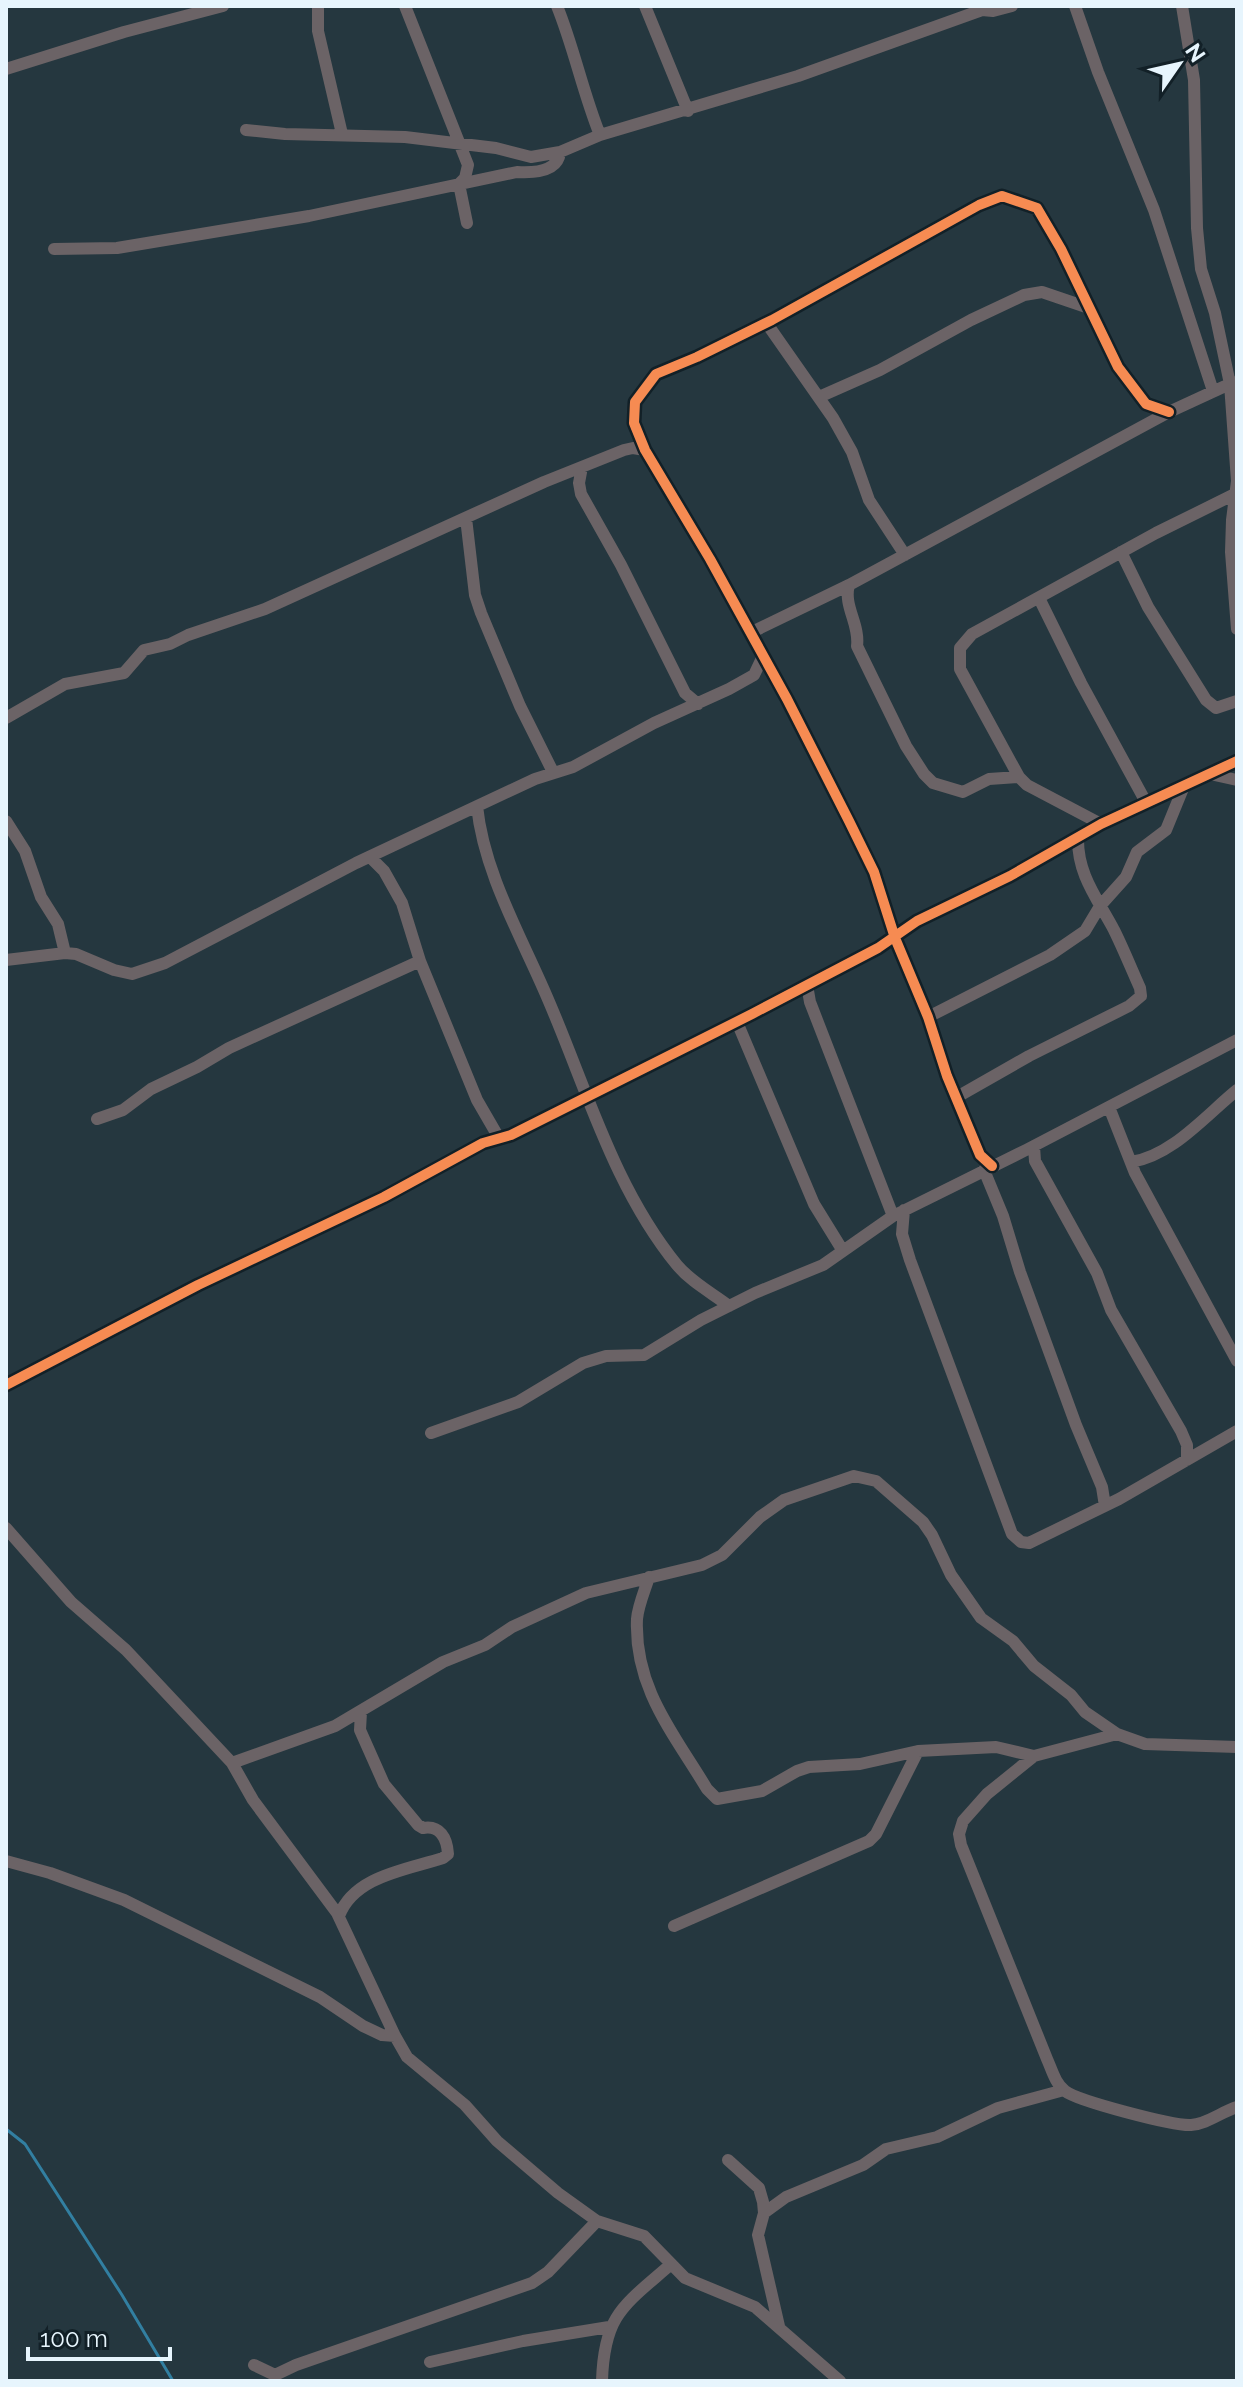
<svg xmlns="http://www.w3.org/2000/svg" width="1243" height="2387" font-family="Raleway,sans-serif">
<rect width="100%" height="100%" fill="#25373f"/>
<g fill="none" stroke-linecap="round" stroke-linejoin="round">
<path stroke="#327fa1" stroke-width="3" d="M6 2129 25 2144 122 2295 173 2381"/>
<path stroke="#6b6366" stroke-width="12" d="M318 6V31L342 134
M405 6 468 165 465 178 459 184 467 223
M557 6C574 48 583 93 600 135
M645 6 688 111
M980 6 982 10 993 11 1012 6
M1075 6 1098 72 1154 210 1213 391
M1182 6 1194 80 1197 228 1201 269 1215 313 1230 384 1237 481 1232 520 1231 552 1237 629
M6 69 124 32 223 6
M246 130 285 134 405 137 496 148 531 157 560 152
M54 249 117 248 309 216 517 172C534 173 558 172 560 152L600 135 798 76 982 10
M772 320 769 324 770 328 833 418 852 452 869 500 905 555
M819 397 880 370 971 320 1024 295 1042 292 1089 308
M582 467 579 483 581 494 621 565 685 693 698 704
M466 518 475 595 481 613 520 706 553 772
M1121 552 1148 607 1206 700 1216 708 1237 701
M849 585C843 606 860 624 857 646L906 746 924 774 933 783 963 792 989 779 1019 777
M1039 598 1081 683 1147 804
M750 633 849 585 1169 412 1234 382
M6 718 65 684 124 673 144 650 170 644 188 635 265 609 544 482 624 450 633 448 645 450
M1210 774 1237 780
M477 806C484 875 524 941 550 1004 588 1093 615 1189 677 1265 691 1282 712 1293 729 1306
M6 821 25 851 41 897 58 924 65 953
M1101 824 1027 785 1019 777 960 669V648L972 634 1156 533 1237 493
M370 857 384 871 402 903 420 961 477 1100 499 1138
M6 960 65 953 76 954 114 970 132 974 165 963 356 863 535 779 573 767 654 723 729 689 754 675 763 656
M807 985 810 1002 893 1216
M928 1017 1050 955 1085 931 1100 906 1126 877 1137 852 1166 830 1184 786
M737 1022 814 1204 843 1251
M957 1097 1029 1056 1129 1006 1141 996 1140 988C1131 968 1123 948 1114 930 1097 898 1077 874 1078 837
M1109 1107 1135 1173 1237 1361
M97 1119 123 1110 151 1089 197 1067 229 1048 420 961
M1034 1146 1035 1161 1097 1273 1111 1310 1181 1431 1187 1445V1460
M1131 1162C1172 1156 1206 1115 1237 1090
M992 1166 980 1155 947 1076 928 1017 895 938 874 872 849 821 787 699 710 559 645 450 634 423 635 402 656 374 697 357 772 320 979 205 1002 196 1037 208 1061 249 1118 367 1146 404 1169 412
M984 1170 1003 1216 1020 1272 1076 1425 1102 1487 1105 1506
M904 1210 902 1234 910 1260 1012 1534 1021 1542 1029 1543 1119 1499 1237 1431
M6 1385 198 1285 384 1197 483 1143 511 1135 752 1014 878 948 917 921 1010 876 1101 824 1237 761
M431 1433 518 1402 583 1363 606 1356 644 1355 701 1320 755 1293 823 1265 893 1216 1026 1150 1237 1040
M6 1528 71 1602 126 1650 232 1763 253 1800 337 1913 395 2036 407 2057 465 2105 497 2141 558 2193 597 2221 644 2236 685 2278 755 2307 840 2381
M649 1577C645 1590 638 1606 637 1619 634 1688 674 1734 707 1789L717 1799 762 1791 797 1771 809 1767 860 1764 918 1751 996 1747 1034 1756
M1117 1734 1034 1756 987 1794 963 1821 959 1834 961 1845 1047 2059C1052 2070 1055 2083 1065 2091 1078 2101 1173 2126 1191 2125 1207 2124 1221 2112 1237 2107
M232 1763 335 1726 443 1662 485 1645 512 1627 586 1593 702 1565 722 1555 760 1517 784 1500 854 1476 876 1481 923 1522 932 1535 951 1575 981 1618 1013 1641 1034 1666 1071 1695 1085 1712 1117 1734 1145 1744 1237 1747
M6 1861 50 1873 124 1900 320 1997 363 2026 382 2035 395 2036
M339 1916C354 1876 406 1870 443 1858L448 1854C447 1838 440 1825 423 1828L418 1825 384 1784 360 1730 361 1712
M674 1926 869 1841 876 1834 918 1751
M728 2160 759 2188 763 2202 764 2213 758 2235 779 2326
M764 2213 786 2197 863 2165 886 2149 937 2137 998 2108 1064 2090
M430 2362 523 2341 609 2327
M254 2365 275 2375 296 2365 532 2283 548 2272 597 2221
M602 2381C604 2315 623 2306 670 2265"/>
<g stroke="#122027" stroke-width="15">
<path id="cycleway" d="M992 1166 980 1155 947 1076 928 1017 895 938 874 872 849 821 787 699 710 559 645 450 634 423 635 402 656 374 697 357 772 320 979 205 1002 196 1037 208 1061 249 1118 367 1146 404 1169 412
M6 1385 198 1285 384 1197 483 1143 511 1135 752 1014 878 948 917 921 1010 876 1101 824 1237 761"/>
</g>
<use href="#cycleway" stroke="#f68b52" stroke-width="10"/>
</g>
<rect width="1243" height="2387" fill="none" stroke="#e7f5fd" stroke-width="16"/>
<g transform="translate(1179 64) rotate(56)" stroke="#122027" stroke-width="6" paint-order="stroke">
<path d="M0-6L14 30L0 20L-14 30Z" fill="#e7f5fd"/>
<text y="-12" font-size="22" font-weight="bold" text-anchor="middle" fill="#e7f5fd">N</text>
</g>
<path d="M28 2347v12h142v-12" fill="none" stroke="#e7f5fd" stroke-width="4"/>
<text x="40" y="2347" font-size="24" fill="#e7f5fd" stroke="#122027" stroke-width="6" paint-order="stroke">100 m</text>
</svg>
